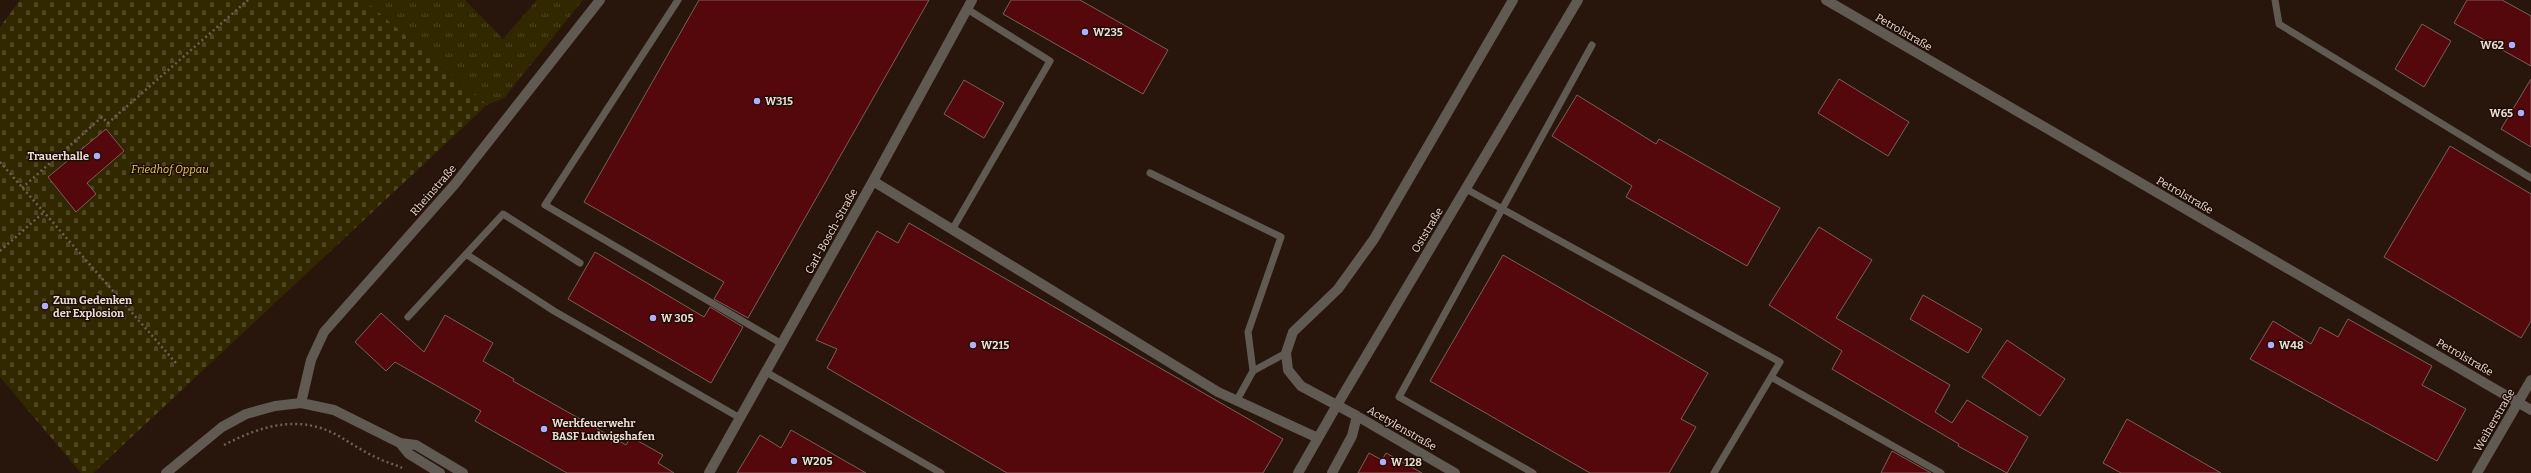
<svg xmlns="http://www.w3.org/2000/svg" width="2531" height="473" font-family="Bitter,serif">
<defs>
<pattern id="grass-tufts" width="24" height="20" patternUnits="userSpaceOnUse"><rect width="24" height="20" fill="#312800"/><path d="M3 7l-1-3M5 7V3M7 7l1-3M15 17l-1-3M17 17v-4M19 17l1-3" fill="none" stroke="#4f4724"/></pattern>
<pattern id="cemetery-stones" width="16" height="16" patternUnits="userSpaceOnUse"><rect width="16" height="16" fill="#312800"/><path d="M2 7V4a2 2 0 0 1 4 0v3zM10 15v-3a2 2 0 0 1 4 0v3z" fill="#4f4724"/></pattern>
</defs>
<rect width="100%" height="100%" fill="#28160d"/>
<path fill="url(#grass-tufts)" d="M364 0H465L503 39 537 0H583L504 98 487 105Z"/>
<path fill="url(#cemetery-stones)" d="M20 0H364L487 105 93 473H81L0 377V27Z"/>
<path fill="#54080c" stroke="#795f5c" d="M699 0H929L748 318 714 299 724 282 584 202Z
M1011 0H1080L1168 50 1143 94 1003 14Z
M2467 0H2502L2531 16V66L2454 23Z
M2422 24 2451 41 2424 87 2395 69Z
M1839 79 1909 122 1888 156 1818 113Z
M2531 79V147L2501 129Z
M964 80 1004 103 984 138 944 114Z
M1577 95 1656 144 1659 139 1780 208 1747 266 1626 197 1632 186 1552 136Z
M106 129 124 151 87 183 96 194 76 212 48 177Z
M2450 146 2531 194V321L2521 338 2384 257Z
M909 223 1283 439 1263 473H1007L827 368 837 349 816 340 877 231 898 243Z
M1819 227 1872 260 1836 318 1950 385 1935 412 1952 423 1967 400 2028 437 2007 473 1958 446 1959 444 1832 369 1842 351 1769 305Z
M595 252 704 317 710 307 743 327 711 383 568 299Z
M1503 255 1708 373 1681 419 1696 427 1669 473H1590L1430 381Z
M1923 295 1982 329 1968 353 1910 319Z
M381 313 424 352 445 315 493 343 483 361 514 379 513 381 626 445 631 437 663 455 658 463 674 473H567L475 421 481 411 395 362 386 371 355 342Z
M2348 319 2432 366 2422 385 2466 409 2437 461 2250 359 2273 321 2311 344 2320 327 2338 337Z
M2007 340 2065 379 2040 416 1982 377Z
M2127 419 2221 473H2121L2103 463Z
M791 430 866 473H737L760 435 781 448Z
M1892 451 1931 473H1881Z
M1369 453 1382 460 1386 453 1422 473H1358Z"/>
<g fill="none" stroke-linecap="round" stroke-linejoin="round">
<path stroke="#6f5f56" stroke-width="2.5" stroke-dasharray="2 3" stroke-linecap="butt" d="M0 162 176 363
M22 188 102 117 108 123 248 0
M0 251 44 212
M224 445C261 426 298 414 337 435 351 443 365 453 380 459 387 463 395 464 402 468"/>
<path stroke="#615a52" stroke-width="7" d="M678 0 545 205 782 344
M2275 0 2279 24 2531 178
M1150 173 1281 237 1248 332 1253 371 1286 353
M1466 189 1780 362 1714 473
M952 230 1050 61 967 9
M466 254 554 311 740 418
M408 317 503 214 580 263
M766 372 941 473
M1771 377 1941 473
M1237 400 1253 371
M1533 473 1399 397 1592 45"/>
<path stroke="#615a52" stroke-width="10" d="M1826 0 2531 410
M873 181 1218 392 1318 438
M301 403 311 360 324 332 455 184 600 0
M400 443 409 454 440 473
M166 473 222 427 246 414 275 406 301 403 334 410 400 443 416 445 463 473
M709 473 873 181 972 0
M1298 473 1337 405 1578 0
M1332 473 1352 436 1357 416
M1455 473 1357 416 1301 386 1288 370 1286 353 1293 332 1338 289 1374 239 1513 0
M2477 473 2531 380"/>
</g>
<g fill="#b5acf8" stroke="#1e0d05" stroke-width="1.5">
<circle cx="1085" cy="32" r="4"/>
<circle cx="2512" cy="45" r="4"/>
<circle cx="757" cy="101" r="4"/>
<circle cx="2521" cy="113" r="4"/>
<circle cx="97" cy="156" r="4"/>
<circle cx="45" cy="306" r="4"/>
<circle cx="653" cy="318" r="4"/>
<circle cx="973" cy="345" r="4"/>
<circle cx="2271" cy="345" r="4"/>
<circle cx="544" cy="429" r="4"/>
<circle cx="794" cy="461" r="4"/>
<circle cx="1383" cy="462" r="4"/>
</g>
<g text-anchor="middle" stroke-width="3" stroke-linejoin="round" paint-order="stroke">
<g font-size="11" font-weight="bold" fill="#e9dcd5" stroke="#1e0d05" text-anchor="start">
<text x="1093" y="36">W235</text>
<text x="2504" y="49" text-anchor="end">W62</text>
<text x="765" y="105">W315</text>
<text x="2513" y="117" text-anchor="end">W65</text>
<text x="89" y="160" text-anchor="end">Trauerhalle</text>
<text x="53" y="304">Zum Gedenken<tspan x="53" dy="13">der Explosion</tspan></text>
<text x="661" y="322">W 305</text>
<text x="981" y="349">W215</text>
<text x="2279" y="349">W48</text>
<text x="552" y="427">Werkfeuerwehr<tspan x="552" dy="13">BASF Ludwigshafen</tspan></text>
<text x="802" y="465">W205</text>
<text x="1391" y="466">W 128</text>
</g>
<g font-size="11" fill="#e9dcd5" stroke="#1e0d05">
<text transform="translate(1904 32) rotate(30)" y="4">Petrolstraße</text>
<text transform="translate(433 190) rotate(-49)" y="4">Rheinstraße</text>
<text transform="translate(2185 195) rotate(30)" y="4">Petrolstraße</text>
<text transform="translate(1427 230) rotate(-59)" y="4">Oststraße</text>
<text transform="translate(831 231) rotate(-61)" y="4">Carl-Bosch-Straße</text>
<text transform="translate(2465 357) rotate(30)" y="4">Petrolstraße</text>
<text transform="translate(2494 420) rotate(-60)" y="4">Weiherstraße</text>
<text transform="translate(1402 428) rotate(30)" y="4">Acetylenstraße</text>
</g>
<g font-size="11" font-style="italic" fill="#e2ca56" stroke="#1e0d05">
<text x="170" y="173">Friedhof Oppau</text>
</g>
</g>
</svg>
